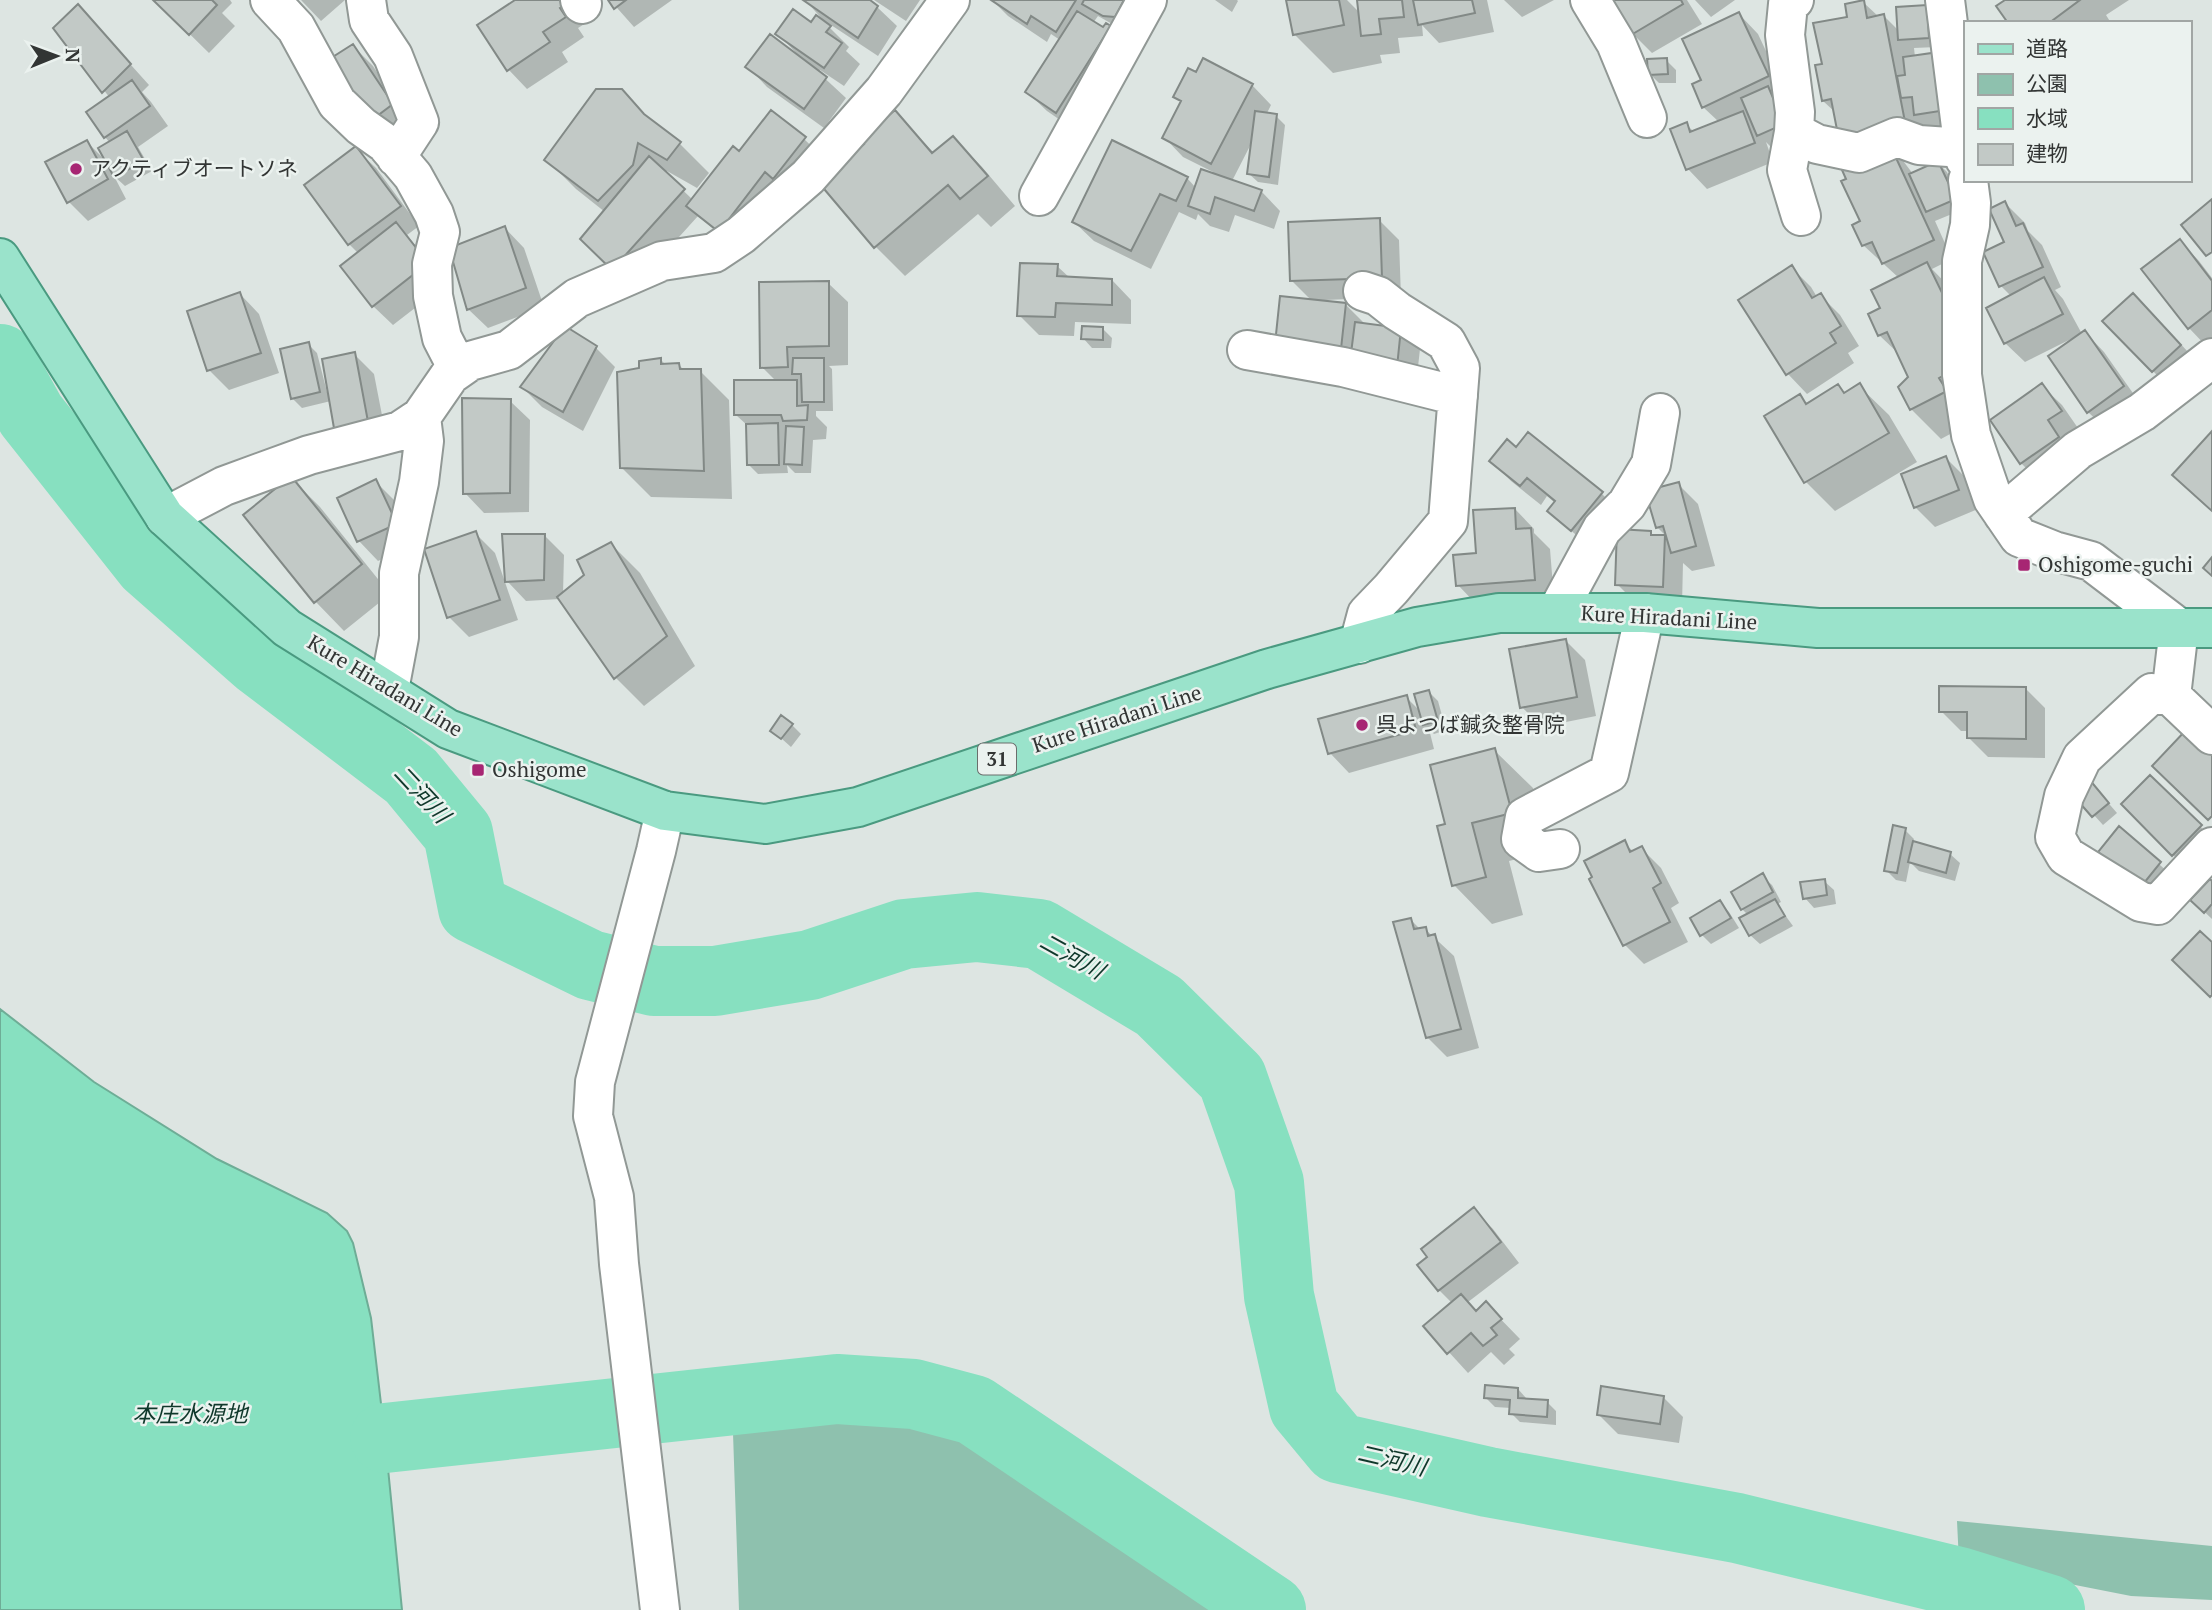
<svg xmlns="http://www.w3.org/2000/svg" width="2212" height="1610" font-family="'PT Serif','Noto Sans JP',serif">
<rect width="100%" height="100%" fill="#dde5e2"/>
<path fill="#8ec1ae" d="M882 1413 966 1434 1229 1610H739L733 1433Z
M1957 1521 2212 1546V1600L2131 1596 1959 1562Z"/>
<path fill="#87e0c0" stroke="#6ead96" stroke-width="2" d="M0 1009 94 1082 217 1159 327 1213 347 1231 353 1243 371 1318 385 1438 402 1610H0Z"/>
<path fill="#0003" d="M155 0H230L232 3 222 13 235 26 209 53Z
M301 0H345L321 21Z
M518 0H571L586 23 578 28 584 37 562 52 568 62 527 89 508 69Z
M610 0H672L634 27Z
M805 0H867L877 7 897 26 878 56 828 23 827 25 849 47 846 51 860 64 844 86 820 70 818 72 846 98 824 128 767 87 748 67 799 56 778 34 824 21Z
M874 0H920L906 21Z
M992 0H1136L1114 25 1098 16 1093 23 1103 29 1110 28 1076 131 1047 111 1027 92 1060 40 1051 34 1047 42 1008 16Z
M1215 0H1237L1238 1 1232 12Z
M1287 0H1347L1360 13 1358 0H1487L1494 32 1439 43 1422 25 1423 36 1398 38 1400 53 1380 55 1382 63 1333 73 1294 34Z
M1504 0H1554L1522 17Z
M1611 0H1687L1702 24 1652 53 1633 34Z
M1695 0H1735L1711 17Z
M2008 0H2129L2106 15 2111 23H2010Z
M1863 2 1879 17 1884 16 1900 32 1926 7 1937 47 1914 48 1915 57 1932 55 1951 74 1959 130 1935 156 1904 162 1913 174 1938 163 1947 172 1964 209 1935 221 1952 259 1932 269 1956 294 1974 421 1941 439 1911 409 1900 387 1910 377 1900 355 1879 335 1882 309 1899 278 1863 245 1862 222 1848 180 1835 112 1823 101 1824 66 1849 18Z
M78 6 149 85 142 92 151 102 168 126 138 147 152 171 125 186 114 176 126 199 88 221 69 202 87 142 107 162 110 143 105 137 110 98 55 28Z
M1739 14 1758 34 1787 96 1778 154 1766 142 1773 162 1707 189 1688 169 1672 130 1686 124 1694 132 1719 122 1703 107V81Z
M353 46 373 66 411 124 393 137 374 118Z
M1666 60 1676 70V83H1659L1650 74Z
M1197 74 1252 85 1271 105 1266 115 1276 116 1285 125 1278 185 1258 182 1248 173 1252 142 1232 181 1261 191 1280 211 1274 229 1235 215 1229 232 1210 226 1198 214 1196 220 1179 212 1151 269 1094 241 1074 222 1187 178 1196 188 1212 174 1213 172 1183 157 1164 137 1182 103 1176 97Z
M895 112 935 154 953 138 982 167 1015 206 991 227 978 214 905 276 876 247 821 183 866 144Z
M652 122 680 144 709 173 697 188 667 171 666 174 693 200 739 153 804 139 824 158 739 250 698 216 633 288 605 212 576 189 547 160Z
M356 149 376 168 419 226 407 235 446 284 393 325 373 306 343 266 359 254 349 244Z
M2005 203 2025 223 2028 231 2042 245 2061 287 2055 290 2063 299 2082 334 2085 332 2104 352 2142 406 2108 431 2088 412 2073 338 2025 362 2005 343 2011 296 2001 286 1985 253 2006 243Z
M1379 220 1399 240 1401 297 1325 300V302L1345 304 1365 324 1401 330 1420 349 1416 385 1360 377 1312 301 1292 281Z
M505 228 524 248 544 307 488 328 468 309Z
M2180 241 2199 261 2212 278V345L2208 348 2189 328Z
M1057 266 1070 278 1112 280 1131 300V324L1075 322 1074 336 1039 335 1019 315Z
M1791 267 1811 287 1817 297 1820 295 1840 315 1859 346 1848 353 1854 363 1807 394 1788 374 1741 301Z
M828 283 848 302V365L829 366 832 369 833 411H816V416L827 427 826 439 813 440 811 473H795L787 465 788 473 758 474 748 464V426L736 415 777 382 762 367Z
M240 294 259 314 279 373 229 390 209 370 189 312Z
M2153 314 2200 365 2172 391 2153 371Z
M1102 328 1112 338 1111 348H1092L1083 338Z
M308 344 317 353 327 392H330L354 354 374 374 388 446 331 401 302 408 293 399 282 350Z
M596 348 615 367 583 431 542 407 522 387Z
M660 359 666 365H679L685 371H700L729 400 732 499 651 497 622 468 640 370Z
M1838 386 1846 394 1859 386 1889 415 1917 462 1835 511 1806 482 1767 416 1799 396 1808 404Z
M2042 386 2062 405 2080 431 2041 483 2021 463Z
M510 401 530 420 529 512 484 513 465 493Z
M1516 449 1601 493 1621 513 1592 549 1549 511 1555 503 1547 496 1541 505 1511 481 1492 461Z
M1946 458 1966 478 1978 509 1935 527 1915 507Z
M291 478 320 507 390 594 344 631 315 601Z
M375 481 395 501 415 544 378 561 359 541 339 499Z
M1678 484 1698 504 1715 566 1692 571 1683 563 1682 605 1637 604 1617 584 1650 533 1654 537H1667L1657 527Z
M1515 509 1534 529V533L1550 549 1554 599 1477 605 1458 585 1478 554Z
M475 533 495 553 518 620 469 637 449 617Z
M544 535 564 555 563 594 586 576 611 544 640 573 695 666 644 706 615 677 560 599 526 601 507 581Z
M1566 641 1585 660 1596 716 1541 727 1522 707Z
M2025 688 2045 708V758L1988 757 1969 738V731H1961L1941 711Z
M1429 692 1438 701 1446 730 1434 734 1429 729 1434 749 1349 773 1330 753 1406 697 1420 711Z
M792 725 801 734 791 747 772 730Z
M1494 750 1533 788 1549 851 1509 861 1523 915 1492 924 1454 885 1447 826Z
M2150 777 2212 838 2192 874 2123 804Z
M2098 791 2117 813 2103 825 2075 794Z
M2120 829 2180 883 2160 906 2120 871Z
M1905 830 1914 839 1913 843 1950 854 1960 863 1955 881 1919 871 1910 862 1906 882 1896 880 1886 870Z
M1624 843 1634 852 1641 848 1661 868 1679 903 1671 908 1688 942 1644 964 1625 945Z
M1762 876 1772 885 1781 902 1777 904 1793 926 1760 944 1750 935 1748 915 1742 909Z
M1824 881 1834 890 1836 904 1814 908 1805 898Z
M2212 883V919L2192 900Z
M1720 903 1729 912 1739 928 1711 944 1702 935Z
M1411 920 1421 930 1425 929 1454 956 1479 1048 1447 1057 1427 1037Z
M1474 1210 1493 1229 1519 1263 1468 1302 1477 1312 1486 1304 1520 1339 1509 1349 1515 1355 1504 1365 1491 1352 1468 1373 1426 1327 1452 1303 1439 1290Z
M1518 1389 1527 1399 1547 1402 1556 1411V1425L1520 1422 1511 1413V1408L1495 1407 1486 1398Z
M1663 1397 1683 1417 1679 1443 1618 1434 1598 1414Z"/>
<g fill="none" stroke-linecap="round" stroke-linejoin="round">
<path stroke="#87e0c0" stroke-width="70" d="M0 359 31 415 149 564 258 660 411 776 458 833 473 908 590 965 654 981H715L810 965 904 934 977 927 1039 934 1159 1006 1232 1078 1269 1183 1279 1296 1304 1407 1338 1448 1488 1482 1737 1528 1959 1582 2050 1610
M385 1438 837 1389 914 1394 974 1410 1271 1610"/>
</g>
<path fill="#c2c9c6" stroke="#828986" stroke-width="2" d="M153 0H212L217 5 189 35Z
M515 0H566L568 3 560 8 566 17 543 32 550 42 507 71 477 25Z
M608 0H626L614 9Z
M803 0H870L878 6 858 38Z
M991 0H1076L1056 32 1031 16 1027 24Z
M1084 0H1124L1115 17 1103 16 1082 4Z
M1286 0H1339L1344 25 1293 35Z
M1357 0H1402L1404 17 1379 19 1381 34 1361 36Z
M1413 0H1472L1475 13 1418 25Z
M1609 0H1681L1683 4 1631 35Z
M1864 0 1867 18 1884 14 1906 127 1839 140 1831 99 1822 101 1815 65 1822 64 1813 23 1847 17 1845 4Z
M2005 0H2080L2049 23H2008L1996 6Z
M78 4 131 64 102 93 53 28Z
M1927 5 1929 38 1898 40 1896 7Z
M793 9 811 22 816 15 831 26 826 32 842 43 824 68 775 34Z
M1077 11 1103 27 1106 23 1111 26 1056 113 1025 92Z
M1739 12 1769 76 1702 108 1692 84 1701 80 1682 39Z
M770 34 827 77 804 109 745 67Z
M353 44 393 104 373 119 328 60Z
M1932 53 1940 111 1914 115 1912 97 1901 98 1897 76 1905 75 1903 57Z
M1203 58 1253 84 1211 164 1162 138 1181 101 1173 97 1188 68 1196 72Z
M1667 58 1668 74 1648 75 1647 59Z
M132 80 150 106 104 138 86 112Z
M1768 86 1784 124 1757 136 1741 98Z
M596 89H622L644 114 681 142 667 160 638 143 633 165 598 201 544 160Z
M771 110 806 137 773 179 765 172 719 232 686 206 733 146 739 151Z
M895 110 932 153 953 136 988 176 960 199 948 185 874 248 819 183 864 144 861 140Z
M1255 111 1277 114 1269 177 1247 174Z
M1743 111 1755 143 1686 170 1670 129 1687 122 1690 132Z
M127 131 144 161 114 177 98 148Z
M87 140 108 179 67 203 45 162Z
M1112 140 1188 177 1176 201 1160 194 1131 251 1072 222Z
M356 146 401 206 348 245 304 185Z
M1891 147 1934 240 1882 264 1872 242 1862 246 1852 225 1860 221 1841 181 1846 179 1842 170Z
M649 156 685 189 612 270 580 239Z
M1938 161 1956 199 1926 212 1909 174Z
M1201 169 1262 190 1254 211 1215 197 1210 214 1188 206Z
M2212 199V252L2206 256 2181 225Z
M2005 201 2016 226 2023 223 2043 267 1999 287 1983 252 2004 242 1989 209Z
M1380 218 1382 278 1290 281 1288 222Z
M396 222 428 263 372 307 340 266Z
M505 226 526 288 467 310 449 248Z
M2180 239 2212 281V310L2188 329 2141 269Z
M1927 262 1948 305 1955 369 1939 378 1947 391 1910 410 1898 387 1908 377 1887 332 1878 336 1868 314 1880 308 1871 290Z
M1020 263 1058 264 1057 276 1112 279V305L1056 303 1055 317 1017 316Z
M1792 265 1812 298 1821 293 1841 326 1830 333 1836 343 1786 375 1738 300Z
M2044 277 2063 314 2004 344 1986 308Z
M829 281V346L787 347 788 367 760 368 759 282Z
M240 292 261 353 207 371 187 311Z
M2133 293 2181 345 2152 372 2102 321Z
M1280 296 1346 303 1340 358 1275 344Z
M1355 322 1401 328 1397 367 1350 361Z
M565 326 597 346 563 412 520 387Z
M1082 326 1103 327V340L1081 339Z
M2085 330 2124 386 2087 413 2048 356Z
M309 342 320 392 291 399 280 349Z
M355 352 369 427 335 434 322 359Z
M661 358V364L679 363 680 369H701L704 471 620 468 617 372 639 368V361Z
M793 358H824V402H802L801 374H792Z
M734 380H797V406L808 405 807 420 783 421 781 415H734Z
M1860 383 1889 433 1804 483 1764 416 1800 394 1806 404 1838 384 1844 393Z
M2042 383 2062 411 2048 420 2059 437 2020 464 1990 420Z
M462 398 511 399 510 493 463 494Z
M778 423 779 465H747L746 424Z
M786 426 804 427 802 465 784 464Z
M2212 431V511L2172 475Z
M1528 432 1603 492 1571 531 1547 511 1555 501 1527 478 1520 486 1489 461 1507 439 1516 447Z
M1946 456 1959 490 1914 508 1901 474Z
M291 476 362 564 314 603 243 515Z
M376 479 397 524 357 542 337 498Z
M1679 482 1696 546 1671 553 1663 526 1656 528 1645 491Z
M1515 508 1516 529 1531 528 1535 580 1456 586 1453 555 1476 553 1473 510Z
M1617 529 1651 531V535H1665L1663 587 1615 585Z
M476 531 500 600 447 618 424 549Z
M502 534H545L544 580 505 582Z
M611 542 667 636 614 679 557 597 584 575 577 560Z
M2212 557V576L2203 568Z
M1566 639 1577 697 1520 708 1509 649Z
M1939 686 2026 687V739L1967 738V712H1939Z
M1429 690 1438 721 1423 725 1414 694Z
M1407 695 1416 730 1328 754 1318 719Z
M781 715 793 724 781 739 770 731Z
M2187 729 2212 753V816L2208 820 2152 766Z
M1495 748 1512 813 1472 823 1486 877 1452 886 1437 826 1445 824 1430 765Z
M2150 775 2202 825 2172 856 2121 804Z
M2089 779 2109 803 2092 817 2072 794Z
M1893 825 1906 828 1897 873 1884 871Z
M2119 826 2161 862 2140 888 2098 852Z
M1625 840 1630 852 1642 846 1661 883 1653 888 1670 922 1623 946 1589 879 1592 877 1584 861Z
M1913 841 1951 852 1946 873 1908 862Z
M1763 873 1773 892 1741 910 1731 892Z
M1825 879 1827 895 1803 899 1800 882Z
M2210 879 2212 881V904L2204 913 2190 900Z
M1775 899 1785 916 1749 936 1739 918Z
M1720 900 1731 918 1700 936 1690 918Z
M1411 918 1414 929 1426 927 1428 936 1435 934 1461 1029 1426 1038 1393 922Z
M2200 931 2212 942V995L2210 997 2172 960Z
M1474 1207 1501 1242 1438 1291 1417 1265 1427 1257 1421 1249Z
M1461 1294 1476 1311 1486 1301 1502 1319 1491 1328 1497 1335 1483 1346 1471 1333 1447 1354 1423 1326Z
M1485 1385 1518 1388V1398L1548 1400 1547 1417 1509 1414 1510 1400 1484 1398Z
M1601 1386 1664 1396 1660 1424 1597 1415Z"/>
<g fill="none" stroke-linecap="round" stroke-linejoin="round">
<g stroke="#919895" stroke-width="42">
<path id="minor" d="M270 0 296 28 337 103 361 126 385 143 413 176 434 214 440 232 432 264 433 296 442 338 458 369
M366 0 369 20 393 56 419 122 396 157
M580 0 582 4
M1590 0 1616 43 1647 118
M1794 0 1788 4 1785 35 1795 112 1794 132 1787 170 1801 216
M1945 0 1965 159
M1794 132 1817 144 1859 153 1897 137 1919 145 1964 148
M1968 180 1971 203 1970 225 1962 261V375L1971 435 1993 499 2019 537 2054 551 2091 561 2179 628 2171 696
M1039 196 1147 0
M1247 350 1343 367 1458 396
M2003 514 2078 450 2142 412 2212 358
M165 517 224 486 309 455 400 431 421 417 450 375 470 361 509 350 577 298 662 261 714 253 741 235 808 177 884 91 950 0
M1557 612 1602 529 1627 504 1651 464 1660 413
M1359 644 1367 614 1391 589 1448 521 1460 368 1446 342 1397 311 1378 296 1363 291
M389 690 399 637V573L419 482 424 441 421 417
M2212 735 2171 696 2152 693 2082 758 2064 796 2055 837 2066 856 2141 902 2158 905 2212 847
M1560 849 1539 852 1521 839 1525 817 1609 773 1645 613
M660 1610 619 1264 614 1197 593 1116 595 1082 656 851 665 811"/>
</g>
<g stroke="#4a9a80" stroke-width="42">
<path id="major" d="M0 258 165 517 287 628 448 729 665 811 765 824 858 807 1267 669 1417 627 1499 613H1645L1818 628H2212"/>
</g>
<use href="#minor" stroke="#fff" stroke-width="38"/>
<use href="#major" stroke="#9ae3cb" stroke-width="38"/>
</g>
<g fill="#a72673" stroke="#ebf2ef" stroke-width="2.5">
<circle cx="76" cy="169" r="7"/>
<rect x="2017" y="558" width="14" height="14" rx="3.5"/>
<circle cx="1362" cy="725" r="7"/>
<rect x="471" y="763" width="14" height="14" rx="3.5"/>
</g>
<g text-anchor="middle" stroke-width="5" stroke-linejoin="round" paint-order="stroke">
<rect fill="#ebf2ef" stroke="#6a6e6c" stroke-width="2" x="978" y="743.5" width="38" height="31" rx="5"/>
<g font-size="19" font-weight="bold" fill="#323534">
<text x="997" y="766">31</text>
</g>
<g font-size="21" fill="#323534" stroke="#ebf2ef" text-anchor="start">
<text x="90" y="176">アクティブオートソネ</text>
<text x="2038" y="572">Oshigome-guchi</text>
<text x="1376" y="732">呉よつば鍼灸整骨院</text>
<text x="492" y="777">Oshigome</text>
</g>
<g font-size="21" fill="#323534" stroke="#ebf2ef">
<text transform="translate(1669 618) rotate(3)" y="7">Kure Hiradani Line</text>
<text transform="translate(385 686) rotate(31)" y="7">Kure Hiradani Line</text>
<text transform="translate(1117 719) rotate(-18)" y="7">Kure Hiradani Line</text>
</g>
<g font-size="23" font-style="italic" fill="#0f382b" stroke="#ebf2ef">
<text transform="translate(422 794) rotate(47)" y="8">二河川</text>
<text transform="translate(1072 956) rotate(29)" y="8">二河川</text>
<text x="190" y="1422">本庄水源地</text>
<text transform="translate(1392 1460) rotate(13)" y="8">二河川</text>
</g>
</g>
<rect x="1964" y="21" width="228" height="161" fill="#ebf2ef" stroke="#a1a6a4" stroke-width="2"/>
<rect x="1978" y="44" width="35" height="10" fill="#9ae3cb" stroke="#a1a6a4" stroke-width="2"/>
<text x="2026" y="56" font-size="21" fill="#323534">道路</text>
<rect x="1978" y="74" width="35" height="21" fill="#8ec1ae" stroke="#a1a6a4" stroke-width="2"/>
<text x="2026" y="91" font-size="21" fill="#323534">公園</text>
<rect x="1978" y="108" width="35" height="21" fill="#87e0c0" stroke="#a1a6a4" stroke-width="2"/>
<text x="2026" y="126" font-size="21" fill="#323534">水域</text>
<rect x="1978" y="144" width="35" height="21" fill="#c2c9c6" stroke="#a1a6a4" stroke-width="2"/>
<text x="2026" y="161" font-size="21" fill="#323534">建物</text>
<g transform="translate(56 56) rotate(89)" stroke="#ebf2ef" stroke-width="5" paint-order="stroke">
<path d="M0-5L12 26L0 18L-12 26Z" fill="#323534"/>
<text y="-10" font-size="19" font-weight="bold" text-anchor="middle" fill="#323534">N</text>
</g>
</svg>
